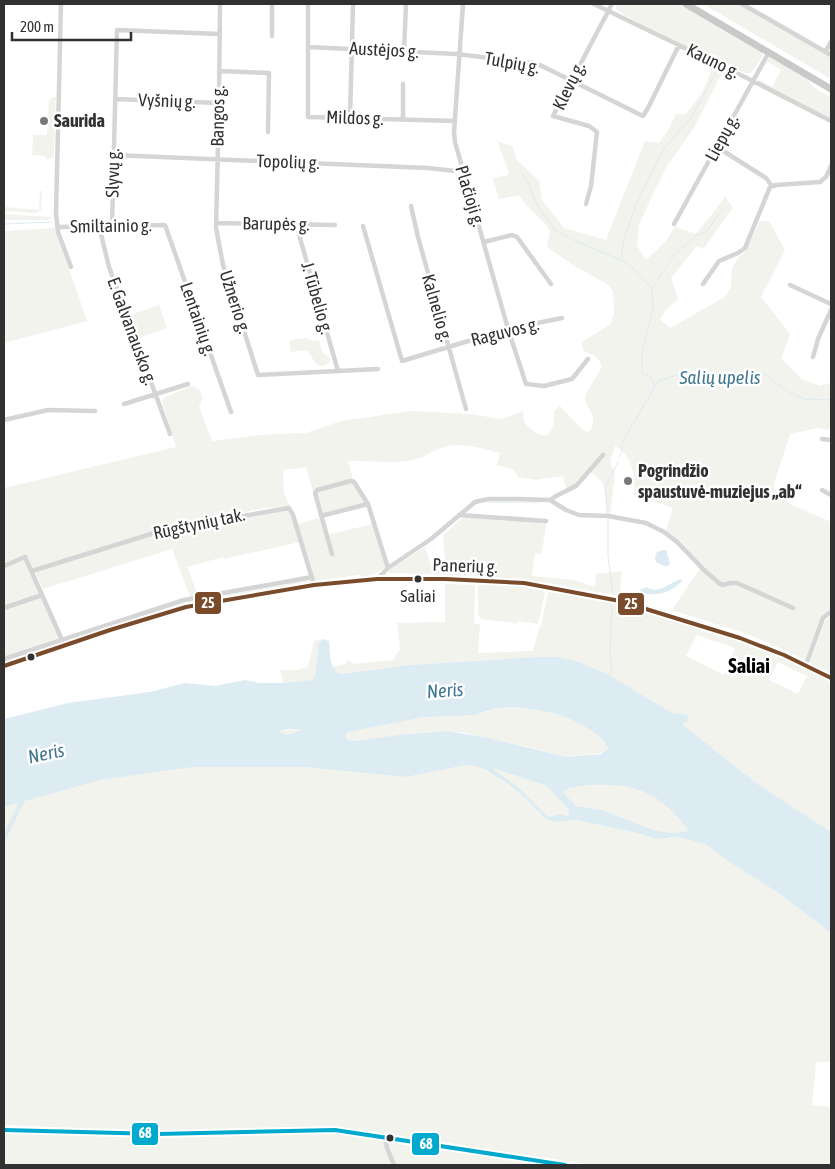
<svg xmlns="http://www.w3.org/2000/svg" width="835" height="1169" font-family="'Asap Condensed',sans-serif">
<rect width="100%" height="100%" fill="#fff"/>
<path fill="#f1f3ec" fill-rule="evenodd" d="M617 4H680L761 51 763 55 751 73H745L690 49 626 16 616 9Z
M703 4H742L831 55V79Z
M769 57 794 71 807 79 814 88 831 97V120L757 81 760 80 772 87 781 70 768 62 764 67Z
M713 66 722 73 694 128 665 169 639 224 637 246 646 260 665 242 675 227 696 234C705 221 717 210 725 196L733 208 704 248 696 247 671 278 678 299 666 310 660 319 670 328 725 297 731 287 732 268 739 257 745 252 760 221H769L785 250 761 297 790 334 781 358 802 379 820 386 831 383V430L817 428 790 434 773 487 790 504 831 522V612L826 613 806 660 750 635 672 610 700 568 684 547 666 531 673 508 634 495C636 476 632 455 615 446L610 461 615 474 610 514H603L607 512 603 483 590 471 576 486 567 491 563 476 536 480 518 477 514 470 497 465 500 453C480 448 459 440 439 449 427 454 421 459 407 461 387 464 368 460 348 461L353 479 316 489 313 492 306 467 283 470 284 493 290 507 265 508 160 529 33 569 26 556 4 564V488L176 447 162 401 165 397 192 386 199 389 203 398 199 407 212 441 272 434 306 433 341 421 411 411 470 414 501 419 523 411 524 422C543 443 555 439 554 411L560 406 584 431 588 432 590 431C597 415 591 414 585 401L586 394 602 367C600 364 600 361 598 359 592 352 580 354 582 342L611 324 614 314 613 291 607 284 576 267 547 247 550 231C541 216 528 211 519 195L499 199 493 178 508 175 509 172 497 141 512 146 517 160 539 181 542 200 564 228 606 240 645 141 659 143 669 129 676 114H686L702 93Z
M53 97H56L54 153 52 158 47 160 45 156 32 155 33 135H47L49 100Z
M40 191H42L41 211H37V213L4 211V207L39 210Z
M4 214 51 217 50 220H4Z
M55 228 87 321 4 343V231Z
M159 305 167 328 138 338 130 315Z
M306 338 312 341 319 340 322 352 330 358 329 363 324 366 317 365 307 350 291 352 289 342 290 340Z
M352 483 365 502 364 504 323 514 322 513 316 493 317 491Z
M289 510 300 542 224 559 223 557 187 567 198 595 190 597 172 549 43 589 35 572 172 529Z
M467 517 545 522 546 524 542 552 541 554 535 553 532 576 574 580 595 587 596 574 622 571 620 596 525 579 464 575V571H461V575L389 573V570L425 547 433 571 446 570 443 535 463 518Z
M316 519H321L326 535 373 524 387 567C377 571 370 579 359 575L315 581 298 524Z
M25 559 41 594 4 607V567Z
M310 579 308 582 187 603 188 601Z
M445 584 475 585 474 622 476 624H480L478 653 533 651 539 628 541 626 548 593 552 591C572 595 593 597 612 602 688 620 762 645 831 681V832L756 783 682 724 688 716 685 714 672 713 609 675 579 662 559 657H536L410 665 340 674 336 671 333 667 346 664 348 660 353 664 393 660 400 649 397 623 445 622ZM697 635 735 648 724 675 686 656ZM778 662 807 676 798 694 769 680Z
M478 584C500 584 524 583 545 592L538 624 518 621 515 625 514 623 481 619 478 614Z
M42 596 60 638 4 658V609Z
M831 615V676L813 666 810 662 825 621Z
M323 639 319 643 315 677 312 680 283 683 280 670H298L308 667 314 641Z
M509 707C539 709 565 713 590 730 597 734 606 741 608 749L601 753 567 757 528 747 465 733 446 731 397 735 358 741 348 740 345 736 348 732 425 717 486 712 497 708Z
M299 729V731L289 735 278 731Z
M466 765 476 766 495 775 525 798 541 816 555 822 576 820 637 833 656 839 679 837 705 844 731 863 777 892 831 933V1062H816L812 1105 831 1107V1165H593L334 1126 159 1132 4 1125V807L100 780 194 767H303L406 777Z
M493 768 547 786 569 810V814L567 816 560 814 550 818 547 816 516 785 495 771Z
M587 784C614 784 641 784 663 802 673 810 681 821 690 831L671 833 653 830 602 810 576 806 563 792 569 788Z
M335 1132 552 1165H4V1134L8 1133 158 1137Z"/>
<path fill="#ddebf2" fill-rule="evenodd" d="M662 550H666L670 563 668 566H665L656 562 655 557 657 552Z
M681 579 682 581C673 592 654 598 640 592V590L646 587C660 595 668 583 681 579Z
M323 639 329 641C330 652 329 668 340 674L410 665 536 657H559L579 662 609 675 672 713 685 714 688 716 689 720 682 724 756 783 831 832V933L777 892 731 863 705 844 679 837 656 839 637 833 576 820 555 822 548 820 542 816 525 798 505 782 486 770 476 766 466 765 406 777 303 767H194L100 780 4 807V719L68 703 150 692 185 683 215 686 245 680 259 683H283L312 680 315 677 319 643ZM509 707C539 709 565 713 590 730 597 734 606 741 608 749L601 754 567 757 484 737 446 731 397 735 358 741 348 740 345 736 348 732 425 717 474 715 497 708ZM288 729H299L300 730 289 735 278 731ZM493 768 547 786 569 810V814L567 816 560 814 550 817 547 816 516 785 495 771ZM587 785C636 783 659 791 689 831L671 833 653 830 602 810 576 806 563 792 569 788Z"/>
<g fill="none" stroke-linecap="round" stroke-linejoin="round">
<path stroke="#ddebf2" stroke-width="1" d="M522 173 527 180 537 205 555 230 571 239 621 260 633 268 652 289 653 309 642 353V374L651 377 654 387
M4 224 52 222
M621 260 624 238 640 195 665 147 691 118 715 74
M652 288 675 254 696 236 707 231 723 208
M619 457 622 451V443L658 381 674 376 700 373 765 374 785 390 804 399 831 400
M487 502H539
M607 512 606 486 618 462
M608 519V556L613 593
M609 677 612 667 610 654 612 603"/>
<path stroke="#ddebf2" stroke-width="4.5" d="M4 838 24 797"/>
<path stroke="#d5d5d5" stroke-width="4.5" d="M61 4 56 213 58 232 71 267
M220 4 219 103 216 228 223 265 258 375 378 369
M308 4V117L455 121
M463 4 454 132 455 142 508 329 526 384 544 386 572 379 588 359
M594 4 753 81 831 121
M742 4 831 55
M272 36V4
M308 47 456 54 533 63 542 66 643 116 648 108 679 45
M404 51 406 4
M825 52 831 42
M219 71 269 73 268 132
M403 84V119
M115 99 219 103
M350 118 353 4
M717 147 766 178 772 186
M113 155 428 168 455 171 462 169
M586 204 591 186 597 132 589 126 553 116 612 4
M411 206 418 237 466 409
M216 223 335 225
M296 224 338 371
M674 224 769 52
M112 225 117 30 220 34
M99 226 109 267 170 434
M363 226 402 361 508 329 562 318
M57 227 165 225 231 412
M484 242 512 235 517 237 551 284
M703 284 719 261 738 253 745 248 770 187 776 185 820 182 826 177 831 166
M790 285 831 304
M813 357 818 339 831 310
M124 404 188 384
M4 420 48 410 95 411
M822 439 831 440
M822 490 831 495
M550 500 556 496 576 486 603 455
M459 515 546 521
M321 516 368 504
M332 554 315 493 317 490 351 481 354 482 368 504 388 568
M4 566 25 557 63 642
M32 571 167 529 289 508 293 515 314 585
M377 579 388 568 431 539 475 502 488 499H518L550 500 566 510 579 515 608 516 646 523 664 532 677 542 704 570 720 584 723 585 730 583H737L793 608
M4 608 42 595
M4 659 184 600 312 577
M806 665 823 618 829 613 831 614
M385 1137 387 1148 394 1165"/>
<path stroke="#d5d5d5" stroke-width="5.5" d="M4 1130 158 1134 335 1130 565 1165"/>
<path stroke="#c9c9c9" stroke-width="7" d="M686 4 831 89
M4 666 110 630 186 607 314 585 377 579H445L524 583 620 601 740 638 784 655 831 678"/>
<g stroke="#fff" stroke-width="8">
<path id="bus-1" d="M4 666 110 630 186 607 314 585 377 579H445L524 583 620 601 740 638 784 655 831 678"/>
</g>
<g stroke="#fff" stroke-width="8">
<path id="bus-2" d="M4 1130 158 1134 335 1130 565 1165"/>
</g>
<use href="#bus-1" stroke="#7a4b2a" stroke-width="4"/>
<use href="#bus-2" stroke="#00a9ce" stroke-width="4"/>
</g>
<g fill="#797979" stroke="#fff" stroke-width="2">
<circle cx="44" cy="121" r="5"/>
<circle cx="628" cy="481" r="5"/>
</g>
<g fill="#313131" stroke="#fff" stroke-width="2">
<circle cx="418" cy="579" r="4.5"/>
<circle cx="31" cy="657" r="4.5"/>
<circle cx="390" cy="1138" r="4.5"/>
</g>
<g text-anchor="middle" stroke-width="5" stroke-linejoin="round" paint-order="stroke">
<g font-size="17" fill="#313131" stroke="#fff">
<text x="418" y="602">Saliai</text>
</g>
<g font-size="18" fill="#313131" stroke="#fff">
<text transform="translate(384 50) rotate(3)" y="6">Austėjos g.</text>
<text transform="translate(713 61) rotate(26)" y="6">Kauno g.</text>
<text transform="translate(512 63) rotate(10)" y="6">Tulpių g.</text>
<text transform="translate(569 86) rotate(-64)" y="6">Klevų g.</text>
<text transform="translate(167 101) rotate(2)" y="6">Vyšnių g.</text>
<text transform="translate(218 116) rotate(-89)" y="6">Bangos g.</text>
<text transform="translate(355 118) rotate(2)" y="6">Mildos g.</text>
<text transform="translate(722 138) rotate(-62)" y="6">Liepų g.</text>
<text transform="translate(288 162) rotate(2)" y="6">Topolių g.</text>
<text transform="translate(113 173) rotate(-89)" y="6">Slyvų g.</text>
<text transform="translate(470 196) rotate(73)" y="6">Plačioji g.</text>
<text transform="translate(276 224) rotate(1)" y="6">Barupės g.</text>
<text transform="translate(111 226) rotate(-1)" y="6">Smiltainio g.</text>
<text transform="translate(317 298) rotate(74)" y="6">J. Tūbelio g.</text>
<text transform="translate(235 302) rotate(72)" y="6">Užnerio g.</text>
<text transform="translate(437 308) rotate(74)" y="6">Kalnelio g.</text>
<text transform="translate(198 319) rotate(71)" y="6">Lentainių g.</text>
<text transform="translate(132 331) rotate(70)" y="6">E. Galvanausko g.</text>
<text transform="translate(505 332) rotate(-14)" y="6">Raguvos g.</text>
<text transform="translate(199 524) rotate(-12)" y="6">Rūgštynių tak.</text>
<text transform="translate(465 566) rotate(2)" y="6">Panerių g.</text>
</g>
<g font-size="18" font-weight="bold" fill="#313131" stroke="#fff" text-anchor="start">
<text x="54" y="127">Saurida</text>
<text x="638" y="477">Pogrindžio<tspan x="638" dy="21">spaustuvė-muziejus „ab“</tspan></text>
</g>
<g font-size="19" font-style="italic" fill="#427791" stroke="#fff">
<text x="720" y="384">Salių upelis</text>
<text transform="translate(445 690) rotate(-4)" y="7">Neris</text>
<text transform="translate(46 753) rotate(-12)" y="7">Neris</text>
</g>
<g font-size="20" font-weight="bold" fill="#000" stroke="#fff">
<text x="749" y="673">Saliai</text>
</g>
</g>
<g stroke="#fff" stroke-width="2">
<rect x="194" y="591" width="28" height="24" rx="5" fill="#7a4b2a"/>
<rect x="617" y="592" width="28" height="24" rx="5" fill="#7a4b2a"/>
<rect x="131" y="1122" width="28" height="24" rx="5" fill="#00a9ce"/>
<rect x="411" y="1132" width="29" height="24" rx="5" fill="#00a9ce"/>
</g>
<g font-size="14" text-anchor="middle" font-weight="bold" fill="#fff">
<text x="208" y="608">25</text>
<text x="631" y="609">25</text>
<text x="145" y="1138">68</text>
<text x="426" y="1149">68</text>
</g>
<rect width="835" height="1169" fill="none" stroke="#313131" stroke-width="10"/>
<path d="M12 32v8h119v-8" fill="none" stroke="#313131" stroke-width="2.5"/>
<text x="20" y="32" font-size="15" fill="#313131" stroke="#ffffff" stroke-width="4" paint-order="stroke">200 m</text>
</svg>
